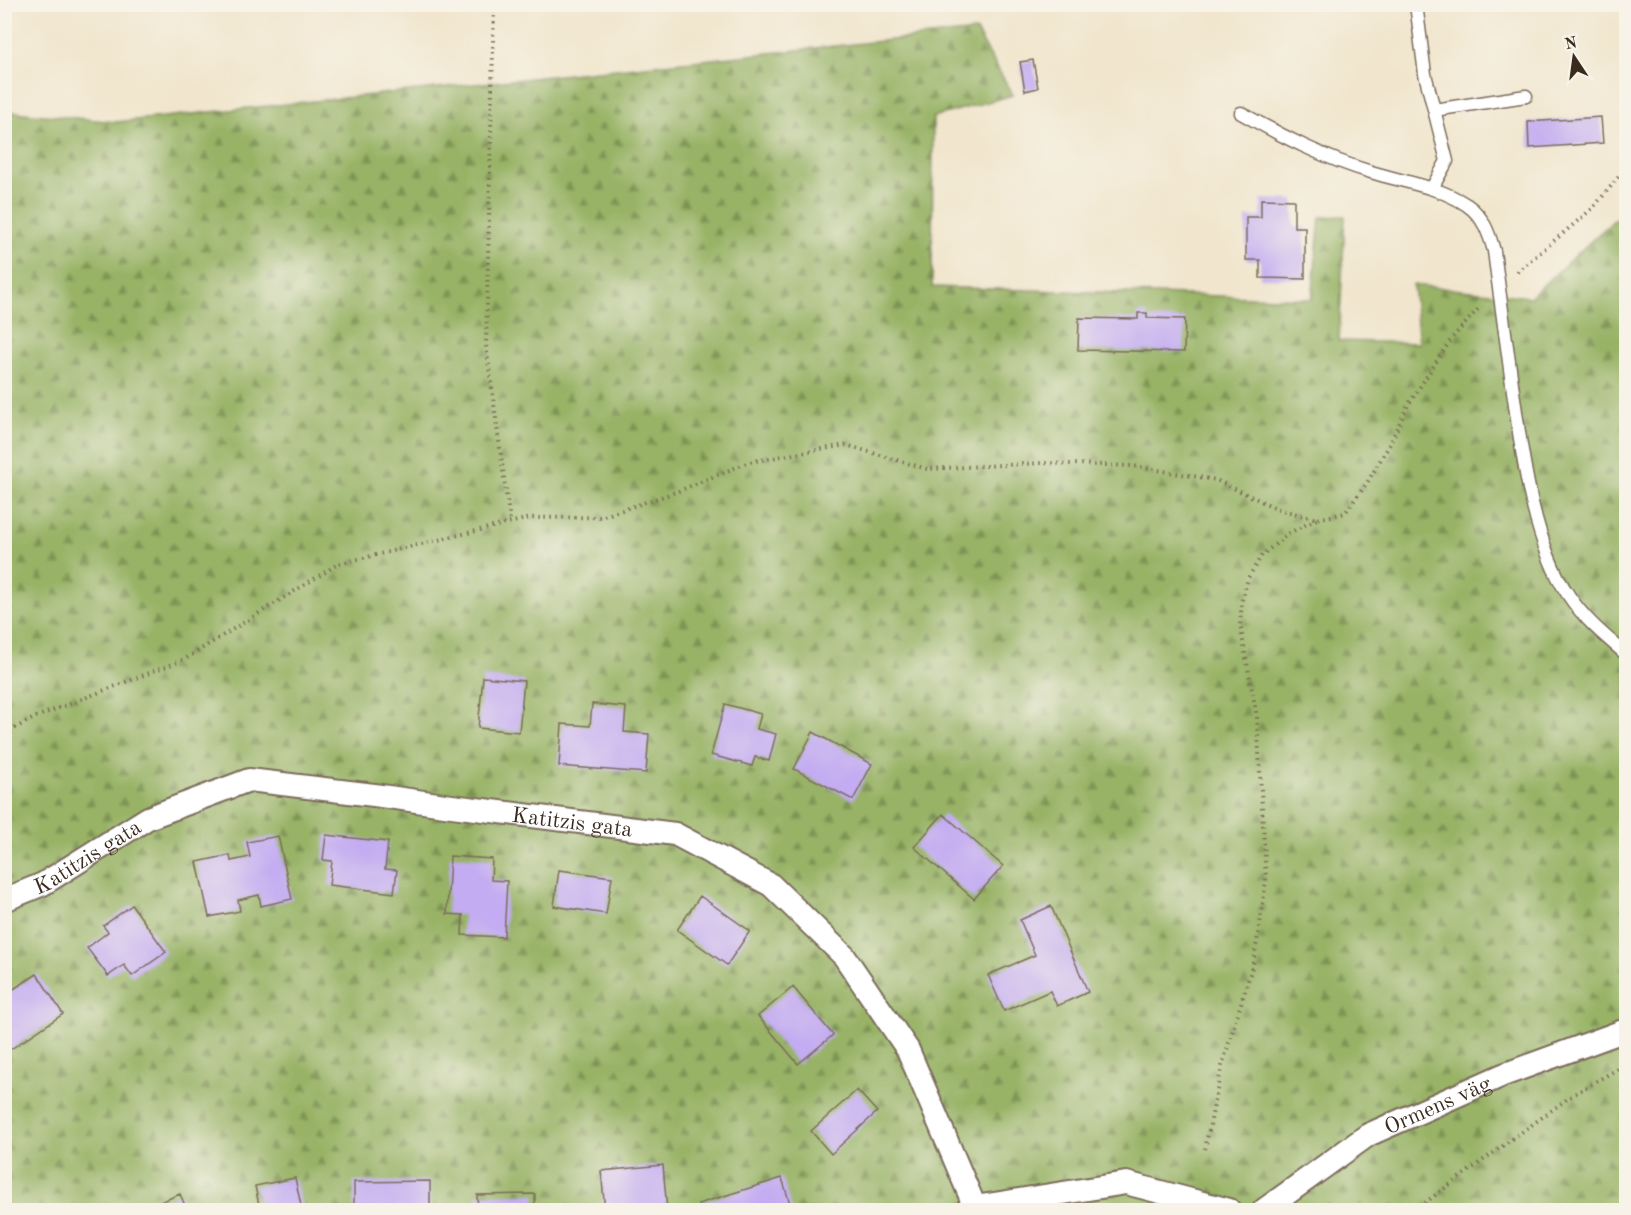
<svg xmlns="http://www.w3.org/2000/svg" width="1631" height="1215" font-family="'Old Standard TT',serif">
<defs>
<pattern id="forest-firs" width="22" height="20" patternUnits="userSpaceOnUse" patternTransform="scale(1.5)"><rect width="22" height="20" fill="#98b366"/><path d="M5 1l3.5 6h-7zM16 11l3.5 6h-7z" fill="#7d9253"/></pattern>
</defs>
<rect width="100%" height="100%" fill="#f7f3e8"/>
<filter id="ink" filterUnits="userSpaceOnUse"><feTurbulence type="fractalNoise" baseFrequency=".0167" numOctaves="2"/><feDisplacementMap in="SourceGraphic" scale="12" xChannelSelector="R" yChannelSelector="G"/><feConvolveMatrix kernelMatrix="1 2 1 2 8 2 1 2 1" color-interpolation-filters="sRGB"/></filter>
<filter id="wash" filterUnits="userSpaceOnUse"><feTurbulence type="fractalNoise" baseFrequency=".008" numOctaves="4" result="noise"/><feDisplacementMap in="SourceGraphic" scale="24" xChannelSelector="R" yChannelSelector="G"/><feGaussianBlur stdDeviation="1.35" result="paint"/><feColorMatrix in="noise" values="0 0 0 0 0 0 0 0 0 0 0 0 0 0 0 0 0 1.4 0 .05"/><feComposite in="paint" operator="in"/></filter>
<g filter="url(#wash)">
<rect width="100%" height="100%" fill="#f1e6cd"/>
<path fill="url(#forest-firs)" stroke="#6a6e42" stroke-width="1.5" d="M976 31 1013 95 933 117 932 287 1312 299 1320 217 1345 216 1339 341 1419 343 1413 285 1530 297 1626 209V1210H5V111L116 122Z"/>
<g id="blocks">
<path fill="#c3acf1" d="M1033 60 1038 88 1025 91 1020 62Z
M1601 117 1603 143 1529 148 1528 122Z
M1261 199 1294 200V227H1305V279L1260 278V260H1246V217H1261Z
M1138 313H1147V318L1185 319 1184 352 1078 350 1079 318 1138 319Z
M483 677 524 681 519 732 478 728Z
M592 704 626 707 624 732 649 734 646 773 559 766 562 724 590 726Z
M725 704 761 714 757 729 776 734 769 761 755 757 752 766 711 755Z
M813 732 872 764 853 800 794 769Z
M943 814 1003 866 974 899 914 847Z
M326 835 388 842 385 869 397 870 394 893 329 885 332 861 323 860Z
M278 836 292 899 261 906 259 895 238 900 240 911 209 917 197 862 230 855 231 861 250 857 247 842Z
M450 856 492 859 491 880 507 881 504 937 462 935 463 915 447 914Z
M559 870 612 877 606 914 554 906Z
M700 896 750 931 727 965 677 930Z
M132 905 166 952 132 976 124 965 108 976 87 948 108 932 103 926Z
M1051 906 1088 992 1057 1006 1050 991 1004 1011 988 975 1035 955 1020 920Z
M37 974 63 1014 8 1051 4 1045V995Z
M793 987 833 1035 798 1064 758 1016Z
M857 1090 877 1112 831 1154 811 1131Z
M663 1165 667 1210H605L601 1171Z
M295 1178 302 1210H260L255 1186Z
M782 1178 792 1210H700L698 1204Z
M430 1181V1210H354V1182Z
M180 1194 187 1210H141Z
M535 1194V1210H478L477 1195Z"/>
</g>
</g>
<g filter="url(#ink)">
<use href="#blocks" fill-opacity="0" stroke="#7b6c5b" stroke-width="1.5"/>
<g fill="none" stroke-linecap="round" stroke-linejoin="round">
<g stroke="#7b6c5b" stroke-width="15">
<path id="service" d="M1416 4 1425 74 1447 161 1432 188
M1434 110 1526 96
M1241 113C1282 136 1326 159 1371 172 1403 182 1438 186 1467 205 1483 216 1489 233 1494 251 1500 298 1507 345 1513 391 1522 454 1533 544 1569 596 1584 619 1606 637 1626 654"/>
</g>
<g stroke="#7b6c5b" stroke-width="26">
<g id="minor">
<path id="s1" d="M4 900 43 884 148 818 249 780 374 795 452 806 675 834 771 885 844 956 908 1050 975 1207"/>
<path d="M967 1210 975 1207 1126 1183 1229 1210"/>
<path id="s2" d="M1264 1210 1368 1135 1503 1075 1626 1030"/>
</g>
</g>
<path stroke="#7b6c5b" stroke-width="4" stroke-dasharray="1.5 4.5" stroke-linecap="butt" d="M494 4 486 345 510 522
M1517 272 1593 208 1626 168
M4 734 36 717 185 659 338 564 530 518 601 517 676 492 749 462 846 445 927 469 1042 463 1134 466 1216 480 1278 509 1317 519 1345 513 1367 483 1390 444 1408 405 1452 338 1481 306
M1205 1149 1222 1066 1253 964 1261 918 1266 879 1257 717 1240 625 1242 600 1248 578 1262 555 1289 533 1317 519
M1415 1210 1574 1094 1626 1064"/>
<use href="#service" stroke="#fff" stroke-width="12"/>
<use href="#minor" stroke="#fff" stroke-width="22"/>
</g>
</g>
<g text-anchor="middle" stroke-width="5" stroke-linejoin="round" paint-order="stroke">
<g font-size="22" fill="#3b2a1e" stroke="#f7f3e8">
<text dy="8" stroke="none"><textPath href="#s1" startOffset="600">Katitzis gata</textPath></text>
<text dy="8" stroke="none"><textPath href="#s1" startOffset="94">Katitzis gata</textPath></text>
<text dy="8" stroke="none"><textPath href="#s2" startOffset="204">Ormens väg</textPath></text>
</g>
</g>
<rect width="1631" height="1215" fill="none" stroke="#f7f3e8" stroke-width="24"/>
<g transform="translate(1574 57) rotate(347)" stroke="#f7f3e8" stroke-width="4.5" paint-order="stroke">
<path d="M0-4.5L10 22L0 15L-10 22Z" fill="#3b2a1e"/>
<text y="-9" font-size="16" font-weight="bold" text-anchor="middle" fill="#3b2a1e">N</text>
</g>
</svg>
